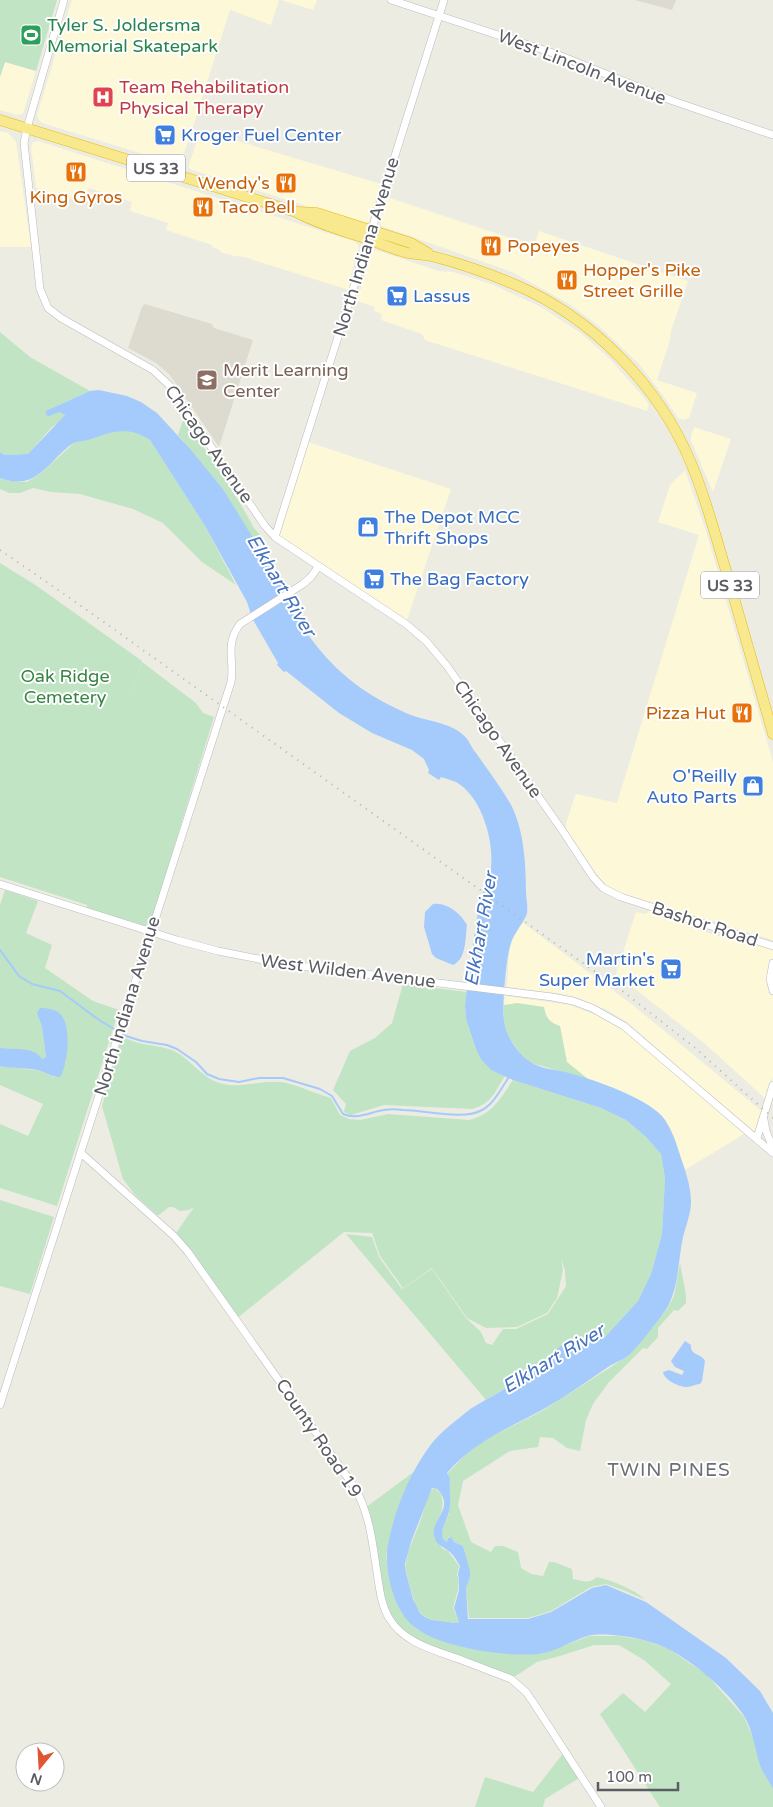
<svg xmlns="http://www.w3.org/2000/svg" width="773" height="1807" font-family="'Varela Round',sans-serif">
<rect width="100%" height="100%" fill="#edece2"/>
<path fill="#fcf8d8" d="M72 0H279L271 25 230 10 188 142 180 163 176 164 42 123 39 120 37 115Z
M281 0H317L313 10Z
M5 62 36 71 24 111 22 114 17 115 0 110V77Z
M201 130 381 184 369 221 363 224 192 170 189 168V164Z
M0 131 8 133 16 142 31 247H0Z
M38 141 356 242 359 247 351 275 352 279 349 290 244 257 234 256 220 252V250L212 247V245L166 230 168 223 130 211 132 202 89 188 84 203 36 188 31 147 32 143Z
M387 197 534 246 539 231 688 281 671 331 670 340 657 380 697 393 689 418 683 420 678 418 664 397 639 364 601 328 571 305 512 272 381 226 380 220Z
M373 249 439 271 453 272 491 284 541 307 582 334 611 360 645 399 649 405 647 411 425 340 422 334 381 320 382 314 374 311 375 307 357 301Z
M694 427 731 439 713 492 691 441V436Z
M305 441 451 489 406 623 275 537Z
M685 470 706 531 773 762V940L619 893 607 886 600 879 566 829V823L575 796 577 794 617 803 699 535 658 522 670 485Z
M649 911H654L696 929 725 938 731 937 773 950V1077L766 1099 704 1043 616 974 636 912 646 914Z
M522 922 634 1006 764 1113 757 1136 649 1041 627 1022 609 1011 576 997 557 993 507 987 509 952 512 941Z
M505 996 570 1005 606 1019 624 1030 744 1134 685 1170 671 1131 662 1116 648 1106 626 1093 567 1072 504 1005Z"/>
<path fill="#dddbd0" d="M635 0H676L672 10Z
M145 304 212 324 214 328 253 340 219 447 170 375 156 363 128 348 142 307Z"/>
<path fill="#c0e4c4" d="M0 0H57L36 71 5 62 0 77Z
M0 332 30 357 90 391 59 405V412L65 415 63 419 52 427 28 454 5 455 0 452Z
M184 417 240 503 254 528 263 538 261 546 263 549V557L223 489 178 435Z
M120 430 140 433 150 440 205 526 236 585 202 562 163 523 133 509 80 494 51 492 33 488 20 493H9L0 489V478L9 481 27 482 40 474 74 443Z
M0 563 37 586 142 661 127 712 142 662 196 703 203 713 214 717 151 922 146 926 87 908V905L0 877Z
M5 890 38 901 26 933 52 945 45 968 93 1001 119 1010 57 1206 0 1188V1124L28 1136 43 1104 0 1085V1066L42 1071 54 1077 66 1062 39 1019 42 1027 46 1057 42 1059 0 1048V905Z
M403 984 467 992 465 1005 466 1019 476 1049 491 1070 505 1076C494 1092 493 1103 472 1109L384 1105 351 1115 344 1112 346 1104 333 1090 350 1051 375 1038 392 1023Z
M517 1003 544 1007C546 1018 549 1022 560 1026L567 1062 588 1079 531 1063 520 1054 508 1036 504 1023V1005Z
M122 1036C138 1046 152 1044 169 1049 188 1055 199 1076 219 1083 242 1090 264 1078 287 1083 302 1087 316 1094 331 1098L340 1115 349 1119 360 1120 388 1114 469 1120C492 1115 501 1098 513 1080L601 1108 626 1120 646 1137 661 1154 665 1178 662 1234 651 1274 638 1301 605 1337 594 1340H579L551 1354 544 1363 486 1400 346 1234 372 1237 379 1257 402 1289 432 1269 466 1318 481 1332 486 1343 492 1345 503 1329H516L548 1314 566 1286 565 1270 561 1259 563 1270 557 1298 547 1313 517 1327 486 1328 467 1318 432 1268 403 1288 380 1256 372 1233 344 1232 236 1319 174 1236 194 1207 189 1210 180 1211 173 1207H169L159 1215H157L135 1195 123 1179 102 1106Z
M0 1200 54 1217 30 1294 0 1286Z
M680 1263 686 1295V1303L678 1311 674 1310 658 1328V1337L647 1349 643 1348 609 1382 593 1404 586 1420 580 1451 567 1448 553 1438 540 1437 538 1447 510 1451 463 1481 458 1505 471 1542 491 1552 495 1546H503L518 1552 521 1568 531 1574 543 1576 549 1562H554L572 1569 573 1579C583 1581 589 1584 597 1577 614 1581 633 1589 646 1600L623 1590 606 1584 591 1587 551 1611 528 1618H469L466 1588 470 1577 463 1546 454 1542 451 1537H448L447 1542 443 1539 441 1534 442 1528 449 1514 450 1478 447 1474 466 1454 483 1441 542 1411 628 1356 667 1309 674 1296Z
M415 1471 402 1496 392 1526 386 1556 389 1579 401 1611 416 1629 444 1642 477 1650 541 1654 589 1636H619L643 1640 667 1648 707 1675 744 1717 756 1745 761 1766 773 1789V1807H660L600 1714 623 1693 645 1712 671 1684 644 1660 619 1645H594L560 1656 537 1662 511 1679 412 1640 386 1612 365 1508Z
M434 1488 441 1494C447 1514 433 1519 434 1538L443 1549 448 1551 459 1566 457 1575 459 1580 458 1590 453 1608 459 1622 456 1623C447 1621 434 1622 426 1617 418 1613 415 1603 412 1594 410 1585 405 1574 406 1564 408 1548 416 1534 421 1519 424 1511 428 1491 434 1488Z
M565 1751 581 1777 545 1799 543 1807H475L485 1777 533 1792Z"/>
<path fill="#a4cbfb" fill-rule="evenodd" d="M99 390 127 396 141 402 157 413 191 450 223 489 293 603C293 614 298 621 305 630 331 669 363 694 406 713 424 721 449 722 462 734 470 740 470 746 476 753 488 770 500 786 510 803 524 828 526 865 526 892 526 899 529 910 526 916 522 925 514 933 511 943 506 957 502 1006 504 1021 506 1036 517 1053 529 1061 541 1070 556 1069 569 1073 595 1080 644 1097 662 1116 671 1127 676 1142 680 1155 685 1170 691 1186 691 1202 691 1213 686 1226 683 1237 678 1260 679 1287 667 1308 661 1317 637 1348 629 1355 623 1360 614 1363 608 1367 586 1382 565 1397 542 1410 507 1429 473 1442 447 1473L450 1478C449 1489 452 1505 448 1515 445 1524 440 1529 443 1539L447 1542 448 1538 451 1537 454 1542 463 1546 470 1571V1577L466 1588 468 1619H528L551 1612 592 1588 606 1585 646 1602 726 1658 760 1691 773 1713V1789C769 1781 763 1773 760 1765 755 1749 753 1731 744 1716 727 1690 695 1663 668 1649 650 1639 607 1631 587 1636 571 1641 555 1652 539 1654 506 1657 444 1648 417 1629 394 1614 383 1569 388 1544 395 1508 410 1472 432 1443 440 1433 454 1422 464 1414 472 1407 482 1402 491 1397 509 1386 526 1375 544 1363L551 1354 561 1346 579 1340H594L605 1337 638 1301 651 1274 662 1234 665 1178 661 1154 646 1137 626 1120 601 1108 513 1080 491 1070 481 1059 476 1049 466 1019 465 1005C469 973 473 940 479 907 480 895 487 885 490 874 496 846 483 797 456 782 452 780 446 779 441 777L439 780 428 773 429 770 424 759 412 750 372 733 339 713 286 671 284 672 277 665 278 663 252 618 247 602 205 526 150 440C129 426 113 431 91 439 85 441 77 441 72 444 47 462 37 492 0 478V452L5 455 28 454 65 415 59 412 49 416 46 415V411L90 391ZM432 1488 437 1489C456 1508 431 1518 434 1536 436 1546 445 1547 451 1553 454 1556 457 1561 460 1566L458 1574 459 1580V1590L454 1608 459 1622 456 1623 432 1620 425 1617 420 1613 413 1599 406 1573 405 1564 411 1542Z
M433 904C447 902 461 914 467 925 465 937 467 959 453 965L436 958 432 954 424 927 425 912Z
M40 1008C48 1008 57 1009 62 1016 71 1028 68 1065 60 1077 52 1077 47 1073 41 1071 27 1067 13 1069 0 1066V1048C13 1050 34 1046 42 1059L46 1057 42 1027 37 1013Z
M685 1341 691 1345C690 1356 701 1353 705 1361L702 1381 700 1384C695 1384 692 1387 687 1387 679 1387 664 1380 663 1372L669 1370 682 1375 684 1371 675 1367 671 1361Z"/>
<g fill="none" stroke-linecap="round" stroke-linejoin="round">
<path stroke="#a4cbfb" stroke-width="2" d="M0 950 19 976 32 984 60 991 99 1020 126 1036 142 1041 167 1045 177 1049 196 1062 207 1074 219 1079 239 1082 259 1078H283L320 1089 332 1096 343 1114C357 1120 370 1112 384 1110 390 1109 397 1109 403 1110 424 1110 462 1120 480 1111 494 1105 501 1088 509 1077"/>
<g stroke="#babbc1" stroke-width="8">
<path id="minor" d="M64 0 27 128 24 143 40 289 48 308 61 318 153 370 169 385 265 526 275 537 406 624 426 641 447 666 562 830 593 877 603 888 621 897 773 946
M391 0 556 54 673 101 773 135
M275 537 444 0
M0 884 177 940 218 951 284 964 552 997 573 1001 592 1008 624 1026 773 1153
M773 963 770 979 773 991
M764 1120 766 1131 773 1148
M757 1138 773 1085
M81 1153 174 1236 188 1252 355 1488C369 1513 372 1539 376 1566 379 1583 380 1603 389 1618 404 1644 438 1651 464 1661 480 1667 495 1673 511 1679L526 1692 533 1702 601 1807
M0 1405 231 682C235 660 224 646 240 624L303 584 311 577 318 567"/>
</g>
<g stroke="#e6ba09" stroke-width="11">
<path id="highway" d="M0 120 296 212C319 224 343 231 368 239 381 244 395 250 408 253 417 255 427 254 435 257 462 264 490 274 516 285 593 318 659 386 691 463 707 500 716 539 728 577 743 630 758 682 773 734
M298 212 317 213 411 243 428 253"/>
</g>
<use href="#minor" stroke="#fff" stroke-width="7"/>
<use href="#highway" stroke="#f8e98e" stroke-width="10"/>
<path stroke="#b3b4b4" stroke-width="2" stroke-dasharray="1 6" stroke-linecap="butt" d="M0 550 77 603 625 993 694 1047 773 1118"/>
</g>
<defs>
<g id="stadium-square" transform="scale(1.125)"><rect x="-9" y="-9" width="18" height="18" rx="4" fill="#2e9e5b" stroke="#fff"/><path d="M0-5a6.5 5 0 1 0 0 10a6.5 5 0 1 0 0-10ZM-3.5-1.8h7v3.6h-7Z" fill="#fff"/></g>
<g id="hospital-square" transform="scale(1.125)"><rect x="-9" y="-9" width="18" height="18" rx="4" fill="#e0444e" stroke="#fff"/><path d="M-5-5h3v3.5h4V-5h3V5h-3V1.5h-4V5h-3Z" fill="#fff"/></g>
<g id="supermarket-square" transform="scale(1.125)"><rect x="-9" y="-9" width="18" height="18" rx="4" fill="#3f7fe0" stroke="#fff"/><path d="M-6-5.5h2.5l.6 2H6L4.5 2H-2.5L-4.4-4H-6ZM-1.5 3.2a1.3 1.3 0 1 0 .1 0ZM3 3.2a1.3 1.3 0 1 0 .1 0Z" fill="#fff"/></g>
<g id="restaurant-square" transform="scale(1.125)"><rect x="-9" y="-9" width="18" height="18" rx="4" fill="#e8710a" stroke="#fff"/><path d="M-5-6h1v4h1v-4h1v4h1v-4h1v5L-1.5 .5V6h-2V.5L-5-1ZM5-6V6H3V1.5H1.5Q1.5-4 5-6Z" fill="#fff"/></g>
<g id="school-square" transform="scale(1.125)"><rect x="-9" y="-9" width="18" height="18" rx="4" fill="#8d6e63" stroke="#fff"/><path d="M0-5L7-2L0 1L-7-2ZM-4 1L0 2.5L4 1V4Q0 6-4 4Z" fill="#fff"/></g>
<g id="shop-square" transform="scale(1.125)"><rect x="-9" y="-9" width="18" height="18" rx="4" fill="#3f7fe0" stroke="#fff"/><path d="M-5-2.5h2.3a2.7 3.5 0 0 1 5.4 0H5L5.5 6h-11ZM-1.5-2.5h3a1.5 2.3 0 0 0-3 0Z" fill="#fff"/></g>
</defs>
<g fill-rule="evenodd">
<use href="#stadium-square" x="31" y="35"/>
<use href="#hospital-square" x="103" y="97"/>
<use href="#supermarket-square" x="165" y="135"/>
<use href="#restaurant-square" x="76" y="172"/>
<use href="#restaurant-square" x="286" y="183"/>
<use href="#restaurant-square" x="203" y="207"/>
<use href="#restaurant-square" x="491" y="246"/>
<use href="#restaurant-square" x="567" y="280"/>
<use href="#supermarket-square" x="397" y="296"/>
<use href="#school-square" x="207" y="380"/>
<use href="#shop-square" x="368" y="527"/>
<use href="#supermarket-square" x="374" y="579"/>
<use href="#restaurant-square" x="742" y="713"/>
<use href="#shop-square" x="753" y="786"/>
<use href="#supermarket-square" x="671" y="969"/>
</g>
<g text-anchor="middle" stroke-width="4" stroke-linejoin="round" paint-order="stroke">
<g fill="#fff" stroke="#8c8e92" stroke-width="1">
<rect x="127" y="154.5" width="58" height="27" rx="4"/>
<rect x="701" y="571.5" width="58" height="27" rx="4"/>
</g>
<g font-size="16" font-weight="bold" fill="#5b5d63">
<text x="156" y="174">US 33</text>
<text x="730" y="591">US 33</text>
</g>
<g font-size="18" fill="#27864d" stroke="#fff" text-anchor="start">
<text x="47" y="31">Tyler S. Joldersma<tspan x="47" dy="21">Memorial Skatepark</tspan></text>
</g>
<g font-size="18" fill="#5b5d63" stroke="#fff">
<text transform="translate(582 67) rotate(21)" y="6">West Lincoln Avenue</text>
<text transform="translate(366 247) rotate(-73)" y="6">North Indiana Avenue</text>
<text transform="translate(209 444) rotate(55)" y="6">Chicago Avenue</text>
<text transform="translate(498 739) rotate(55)" y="6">Chicago Avenue</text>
<text transform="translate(705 924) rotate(18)" y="6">Bashor Road</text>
<text transform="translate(348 971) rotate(7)" y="6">West Wilden Avenue</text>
<text transform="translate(127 1006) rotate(-73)" y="6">North Indiana Avenue</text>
<text transform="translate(319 1438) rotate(56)" y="6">County Road 19</text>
</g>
<g font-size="18" fill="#be3a42" stroke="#fff" text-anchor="start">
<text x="119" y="93">Team Rehabilitation<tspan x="119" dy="21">Physical Therapy</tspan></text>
</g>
<g font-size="18" fill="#366cbe" stroke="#fff" text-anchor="start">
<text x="181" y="141">Kroger Fuel Center</text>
<text x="413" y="302">Lassus</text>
<text x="384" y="523">The Depot MCC<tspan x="384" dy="21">Thrift Shops</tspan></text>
<text x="390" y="585">The Bag Factory</text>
<text x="737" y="782" text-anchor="end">O'Reilly<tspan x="737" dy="21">Auto Parts</tspan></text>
<text x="655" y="965" text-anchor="end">Martin's<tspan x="655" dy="21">Super Market</tspan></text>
</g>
<g font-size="18" fill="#c56008" stroke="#fff" text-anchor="start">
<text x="270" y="189" text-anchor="end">Wendy's</text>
<text x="76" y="203" text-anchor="middle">King Gyros</text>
<text x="219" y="213">Taco Bell</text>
<text x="507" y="252">Popeyes</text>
<text x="583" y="276">Hopper's Pike<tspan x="583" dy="21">Street Grille</tspan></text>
<text x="726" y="719" text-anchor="end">Pizza Hut</text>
</g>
<g font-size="18" fill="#785e54" stroke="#fff" text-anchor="start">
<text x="223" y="376">Merit Learning<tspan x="223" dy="21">Center</tspan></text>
</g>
<g font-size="18" fill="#388445" stroke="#fff">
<text x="65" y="682">Oak Ridge<tspan x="65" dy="21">Cemetery</tspan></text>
</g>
<g font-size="19" font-style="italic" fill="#4874be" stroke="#fff">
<text transform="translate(282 585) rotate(59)" y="7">Elkhart River</text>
<text transform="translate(480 929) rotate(-80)" y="7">Elkhart River</text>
<text transform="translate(553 1358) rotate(-31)" y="7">Elkhart River</text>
</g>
<g font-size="19" letter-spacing="1" fill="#6c6f75" stroke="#fff">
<text x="669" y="1476">TWIN PINES</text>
</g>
</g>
<g transform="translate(40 1767) rotate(198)"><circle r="24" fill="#ffffff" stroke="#bdbec1"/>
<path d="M0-4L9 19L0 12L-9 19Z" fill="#e25533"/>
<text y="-8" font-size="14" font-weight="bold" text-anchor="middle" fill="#5b5d63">N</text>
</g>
<path d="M598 1782v8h80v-8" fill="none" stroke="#5b5d63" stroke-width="2.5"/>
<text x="606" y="1782" font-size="15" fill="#5b5d63" stroke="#ffffff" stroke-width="4" paint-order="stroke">100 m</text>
</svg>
